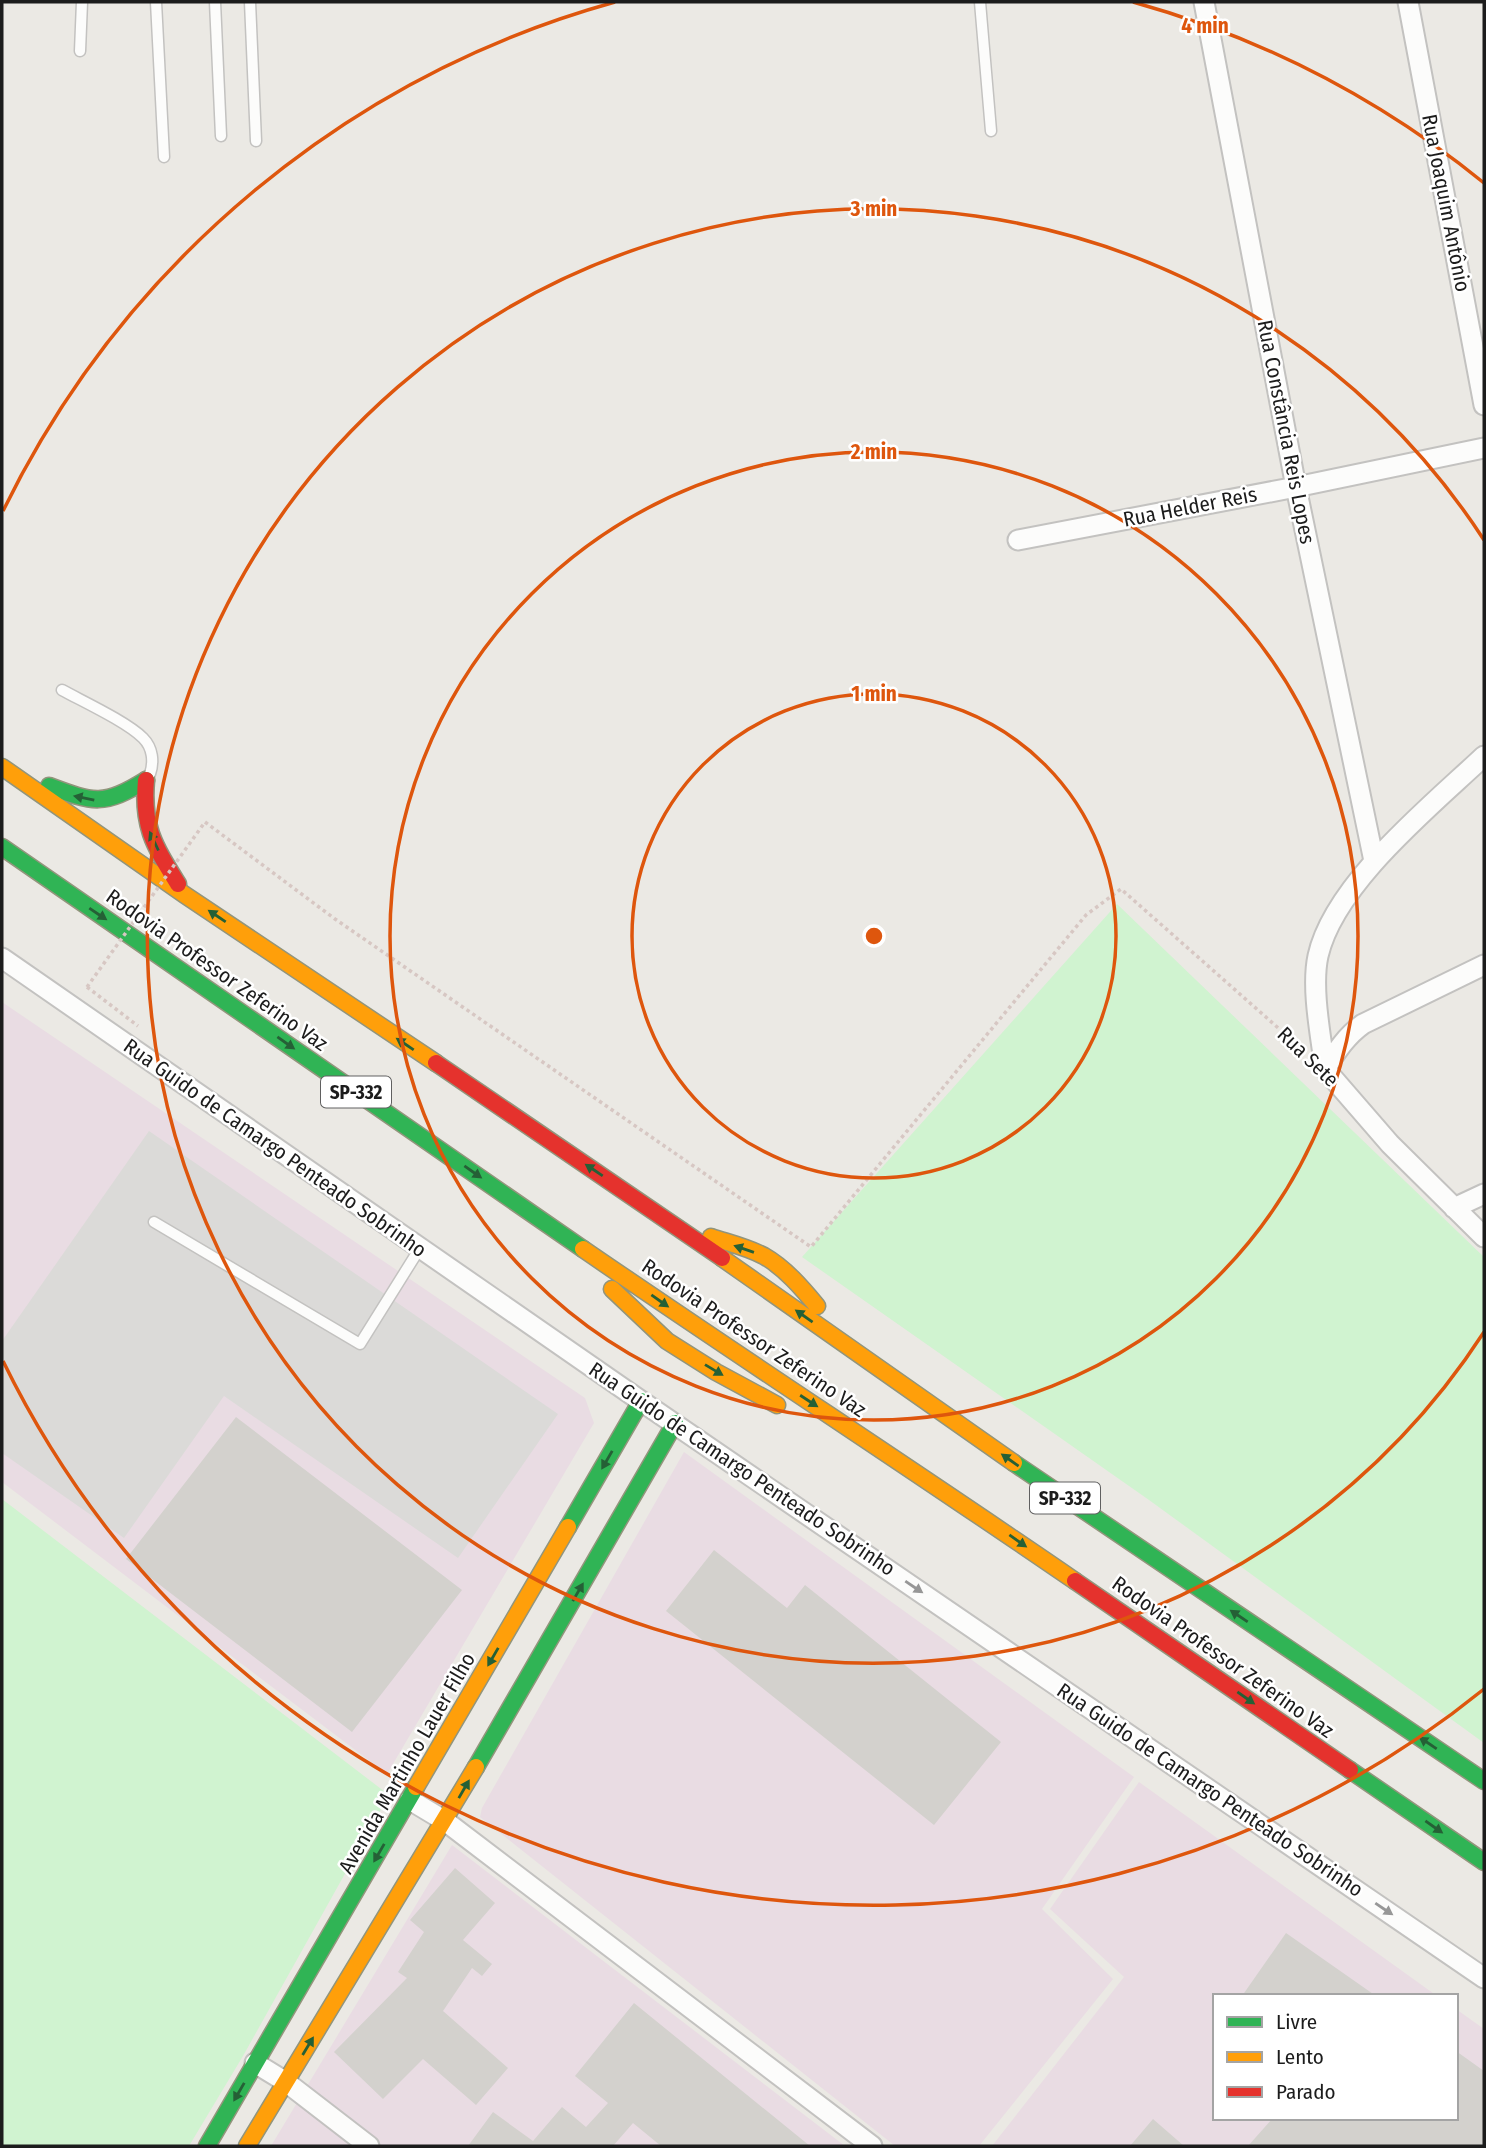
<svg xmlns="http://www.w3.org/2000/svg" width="1486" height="2148" font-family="'Fira Sans Condensed',sans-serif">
<rect width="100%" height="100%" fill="#ebe9e4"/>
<path fill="#e9dce3" d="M2 1002 585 1398 594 1423 387 1774 2 1482Z
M684 1452 1134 1777 1042 1909 1113 1979 979 2146H895L480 1817 482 1808Z
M1139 1782 1437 1996H1215V2118H1456V2009L1484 2029V2146H992L1124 1977 1050 1909Z
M452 1845 845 2146H271Z"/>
<path fill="#d0f3d0" d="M1117 904 1484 1257V1743L1149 1500 802 1257Z
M2 1499 389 1795 243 2056 189 2146H2Z"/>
<path fill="#dbdad8" d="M149 1131 558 1414 458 1558 224 1396 124 1538 2 1453V1341Z"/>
<path fill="#d3d1cd" d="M236 1417 462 1590 352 1732 126 1559Z
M714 1550 787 1608 805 1585 1001 1742 934 1825 666 1611Z
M455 1868 495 1903 463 1940 492 1964 482 1976 472 1968 443 2011 508 2068 476 2105 423 2059 383 2099 334 2052 407 1978 398 1972 424 1932 410 1920Z
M1286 1933 1376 1996H1242Z
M634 2003 810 2146H661L633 2123 613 2146H468L493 2112 533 2141 562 2107 586 2127 608 2103 575 2076Z
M1456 2051 1484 2071V2146H1248L1273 2118H1456Z
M1153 2119 1184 2146H1130Z"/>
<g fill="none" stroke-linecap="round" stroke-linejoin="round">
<g stroke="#c3c2c0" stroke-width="13">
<path id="lane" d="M156 2 164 157
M215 2 221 136
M250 2 256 141
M980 2 991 131
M80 51 82 2
M62 690C84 702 127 722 143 738 153 748 154 762 150 774
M154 1222 360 1344 420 1248"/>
</g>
<g stroke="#c3c2c0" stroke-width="23">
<path id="street" d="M1204 2 1296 487 1374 861
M1408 2 1484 405
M1018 540 1296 487 1484 448
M2 958 641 1401 1484 1978
M1325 1069C1321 1037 1311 988 1318 956 1334 884 1431 806 1484 756
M1325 1069 1390 1144 1484 1237
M1325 1069C1336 1052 1346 1036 1363 1024L1484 965
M1454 1208 1484 1194
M410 1800 445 1821 872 2146
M255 2063 286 2082 369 2146"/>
</g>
<g stroke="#92957c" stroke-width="19">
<path id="fast" d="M49 786C94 803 104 806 146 780
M2 847 583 1249
M1014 1463 1484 1781
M568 1527 641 1401
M476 1767 675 1423
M1350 1770 1484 1862
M207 2146 416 1787"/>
</g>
<g stroke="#92957c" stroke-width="19">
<path id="slow" d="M2 767 185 895 436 1063
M711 1237C729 1243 747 1247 764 1256 785 1268 802 1288 817 1306
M583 1249C746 1361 912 1469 1075 1581
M722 1258 1014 1463
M612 1289 667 1341 716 1372 777 1405
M416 1787 568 1527
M247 2146 476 1767"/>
</g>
<g stroke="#92957c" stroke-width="19">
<path id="jam" d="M146 780C142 827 154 845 178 884
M436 1063 722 1258
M1075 1581 1350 1770"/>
</g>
<path stroke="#d7c7c3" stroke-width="3.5" stroke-dasharray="3.5 3.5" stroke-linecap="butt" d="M205 822 335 919 811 1247 1086 915 1121 889 1302 1049
M87 987 138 1026"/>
<use href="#lane" stroke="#fcfcfb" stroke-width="10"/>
<use href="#street" stroke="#fcfcfb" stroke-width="19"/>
<use href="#fast" stroke="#30b455" stroke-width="16"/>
<use href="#slow" stroke="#ff9f0a" stroke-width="16"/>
<use href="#jam" stroke="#e5322d" stroke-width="16"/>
<path stroke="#d7c7c3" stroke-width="3.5" stroke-dasharray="3.5 3.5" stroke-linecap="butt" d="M87 987 205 822"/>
</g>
<defs><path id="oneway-solid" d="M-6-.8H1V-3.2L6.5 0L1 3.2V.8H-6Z" transform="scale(1.75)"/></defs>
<g fill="#256036">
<use href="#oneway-solid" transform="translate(84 798) rotate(-168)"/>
<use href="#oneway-solid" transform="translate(154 841) rotate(-115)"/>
<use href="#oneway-solid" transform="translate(98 914) rotate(34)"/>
<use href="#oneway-solid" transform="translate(217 916) rotate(-146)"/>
<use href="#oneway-solid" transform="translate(286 1043) rotate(35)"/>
<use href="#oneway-solid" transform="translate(405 1044) rotate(-146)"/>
<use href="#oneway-solid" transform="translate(594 1170) rotate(-146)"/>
<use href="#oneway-solid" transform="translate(473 1172) rotate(35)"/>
<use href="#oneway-solid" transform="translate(744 1249) rotate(-161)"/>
<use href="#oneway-solid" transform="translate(660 1301) rotate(35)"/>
<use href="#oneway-solid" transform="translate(804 1316) rotate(-145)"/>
<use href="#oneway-solid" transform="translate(714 1370) rotate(31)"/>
<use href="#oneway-solid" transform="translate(809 1401) rotate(33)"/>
<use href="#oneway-solid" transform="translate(607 1460) rotate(120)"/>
<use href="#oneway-solid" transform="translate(1010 1460) rotate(-145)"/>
<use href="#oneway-solid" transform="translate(1018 1541) rotate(35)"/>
<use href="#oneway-solid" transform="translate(578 1592) rotate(-60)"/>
<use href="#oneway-solid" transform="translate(1239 1616) rotate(-146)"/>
<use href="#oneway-solid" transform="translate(493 1657) rotate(120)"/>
<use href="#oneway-solid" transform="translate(1246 1698) rotate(35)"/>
<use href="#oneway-solid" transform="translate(1428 1743) rotate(-146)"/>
<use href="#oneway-solid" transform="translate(464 1789) rotate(-60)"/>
<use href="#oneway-solid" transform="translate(1434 1827) rotate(35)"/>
<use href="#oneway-solid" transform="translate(379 1853) rotate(120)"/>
<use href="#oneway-solid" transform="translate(308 2046) rotate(-59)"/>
<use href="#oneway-solid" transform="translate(239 2092) rotate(120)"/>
</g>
<g fill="#979797">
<use href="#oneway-solid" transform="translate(914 1587) rotate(34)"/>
<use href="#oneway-solid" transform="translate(1384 1909) rotate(34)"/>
</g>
<g fill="none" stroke="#de560d" stroke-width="3.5">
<circle cx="874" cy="936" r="242"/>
<circle cx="874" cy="936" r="484"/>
<path d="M1484 1332A727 727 0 1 1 1484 540"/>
<path d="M1484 1689A969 969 0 0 1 3 1361M3 511A969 969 0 0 1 615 2M1133 2A969 969 0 0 1 1484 183"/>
</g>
<g text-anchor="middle" stroke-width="5" stroke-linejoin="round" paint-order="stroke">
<g fill="#fff" stroke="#606060" stroke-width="2">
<rect x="321" y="1076.5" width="70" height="31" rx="5"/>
<rect x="1030" y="1482.5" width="70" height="31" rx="5"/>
</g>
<g font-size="19" font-weight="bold" fill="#1c1c1c">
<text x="356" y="1099">SP-332</text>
<text x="1065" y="1505">SP-332</text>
</g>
<g font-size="21" fill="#1c1c1c" stroke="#fff">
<text transform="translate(1446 203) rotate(79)" y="7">Rua Joaquim Antônio</text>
<text transform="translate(1286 432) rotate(79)" y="7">Rua Constância Reis Lopes</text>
<text transform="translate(1190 507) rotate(-11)" y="7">Rua Helder Reis</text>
<text transform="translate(217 970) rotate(35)" y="7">Rodovia Professor Zeferino Vaz</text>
<text transform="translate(1308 1057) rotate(44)" y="7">Rua Sete</text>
<text transform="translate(275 1148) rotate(35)" y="7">Rua Guido de Camargo Penteado Sobrinho</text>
<text transform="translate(754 1338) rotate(34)" y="7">Rodovia Professor Zeferino Vaz</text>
<text transform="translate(742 1469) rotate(34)" y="7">Rua Guido de Camargo Penteado Sobrinho</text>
<text transform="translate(1223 1657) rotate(35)" y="7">Rodovia Professor Zeferino Vaz</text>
<text transform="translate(407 1763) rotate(-60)" y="7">Avenida Martinho Lauer Filho</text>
<text transform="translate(1210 1790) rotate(34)" y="7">Rua Guido de Camargo Penteado Sobrinho</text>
</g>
</g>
<circle cx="874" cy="936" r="10" fill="#de560d" stroke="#fff" stroke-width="3.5"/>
<g font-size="21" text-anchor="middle" font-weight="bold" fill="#de560d" stroke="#fff" stroke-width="5" stroke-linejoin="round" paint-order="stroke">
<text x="1205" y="33">4 min</text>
<text x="874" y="216">3 min</text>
<text x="874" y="459">2 min</text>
<text x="874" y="701">1 min</text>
</g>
<rect width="1486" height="2148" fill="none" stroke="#1c1c1c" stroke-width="7"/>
<rect x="1213" y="1994" width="245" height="126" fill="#ffffff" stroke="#a4a4a4" stroke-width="2"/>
<rect x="1227" y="2017" width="35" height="10" fill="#30b455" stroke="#a4a4a4" stroke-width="2"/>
<text x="1276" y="2029" font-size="21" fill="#1c1c1c">Livre</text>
<rect x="1227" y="2052" width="35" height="10" fill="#ff9f0a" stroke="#a4a4a4" stroke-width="2"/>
<text x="1276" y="2064" font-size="21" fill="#1c1c1c">Lento</text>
<rect x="1227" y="2087" width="35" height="10" fill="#e5322d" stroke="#a4a4a4" stroke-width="2"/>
<text x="1276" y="2099" font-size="21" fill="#1c1c1c">Parado</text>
</svg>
